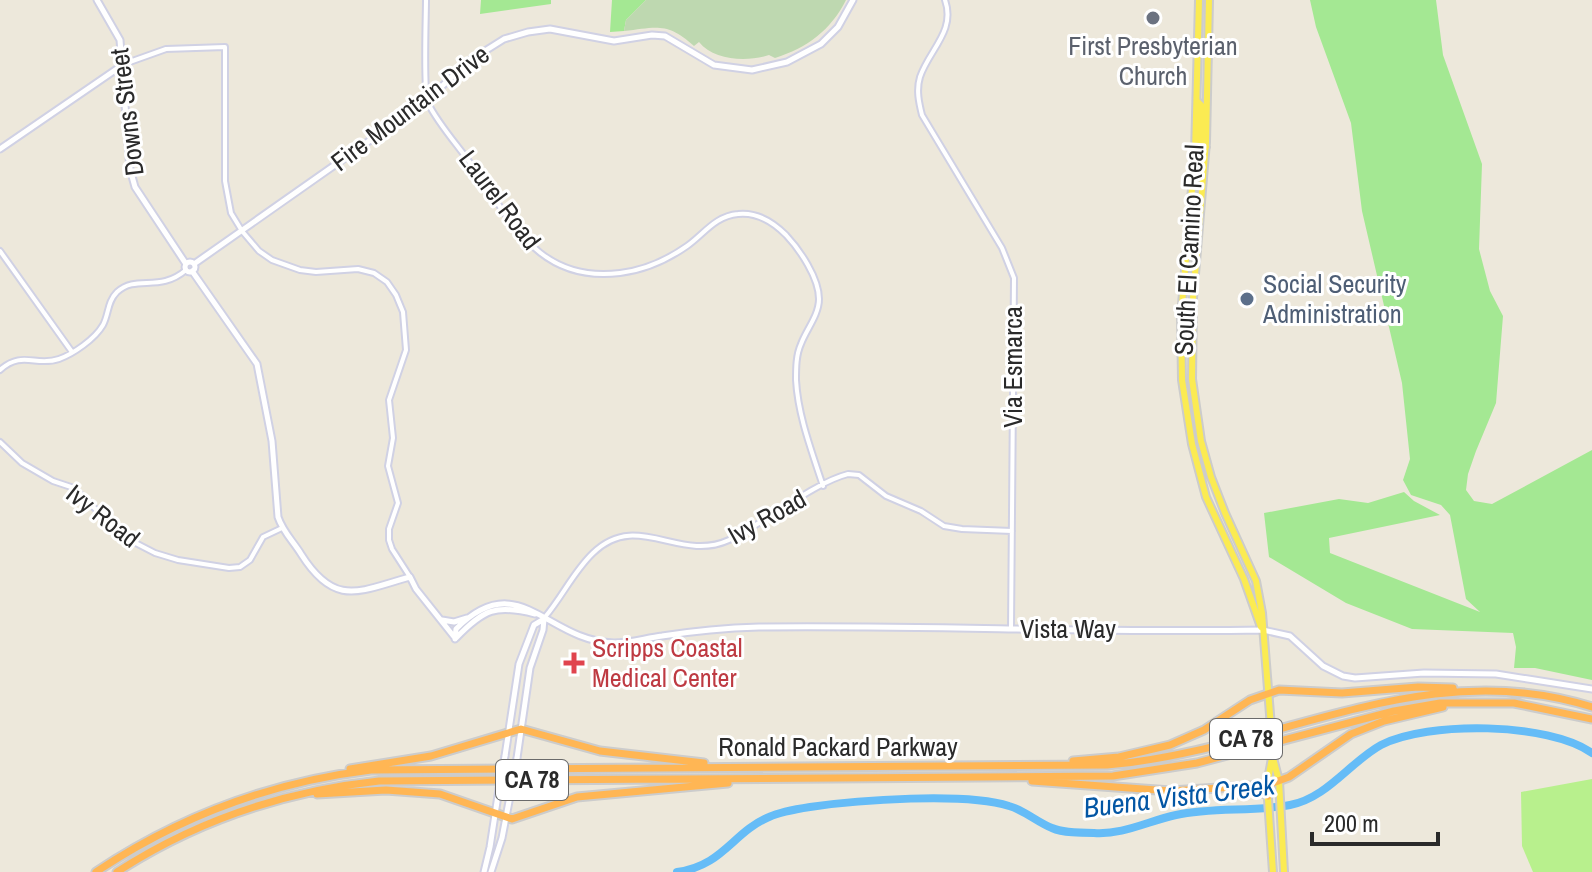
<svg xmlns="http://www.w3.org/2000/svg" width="1592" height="872" font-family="'Archivo Narrow',sans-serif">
<rect width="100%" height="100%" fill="#ede8db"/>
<path fill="#a4e893" d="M481 0H551V4L480 14Z
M612 0H646L626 20 624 31 610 32Z
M1310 0H1436L1443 55 1482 164 1479 249 1490 291 1503 316 1496 403 1476 451 1468 474 1466 490 1474 501 1492 504 1592 450V680L1535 668H1514L1516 647 1513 633 1412 629 1346 603 1269 557 1264 513 1339 499 1368 503 1404 492 1414 501 1440 515 1329 538 1330 553 1480 612 1466 599 1450 515 1441 505 1411 495 1403 480 1410 459 1402 383 1362 211 1351 123 1316 27Z"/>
<path fill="#bed8b0" d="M646 0H846C831 30 807 48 775 58L769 55C748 62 714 61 699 42L694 46C668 22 657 27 624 31L626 20Z"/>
<path fill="#b8f08d" d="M1592 779V872H1533L1522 846 1521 792Z"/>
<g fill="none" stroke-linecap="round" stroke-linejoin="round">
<path stroke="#65bcf7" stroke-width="8" d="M677 872C723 866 733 832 769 817 780 812 797 809 810 807 857 800 965 792 1009 806 1024 810 1037 822 1052 828 1063 833 1081 833 1094 833 1123 835 1148 821 1176 815 1213 807 1253 812 1290 805 1327 798 1350 762 1381 745 1427 721 1549 722 1592 753"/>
<g stroke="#d0d1e4" stroke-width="8">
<path id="tertiary" d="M426 0C426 17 423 92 428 103 438 124 460 148 473 167 513 224 540 283 620 273 645 270 667 260 687 246 704 234 715 216 738 214 756 212 773 222 786 235 800 250 819 278 819 299 819 315 806 330 801 344 796 355 796 368 796 380 798 416 812 452 823 486
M945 0C956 31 929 50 920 77 916 90 919 103 922 115L1002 248 1014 278 1011 629
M124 64 166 49 225 47V181L231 213 242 231 259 251 272 260 300 270 316 272 358 269 374 273 387 282 396 295 403 312 406 350 389 400 393 438 388 466 398 503 389 529V540L392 549 410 577
M0 251 72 352
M0 370C22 350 36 367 59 359 73 354 95 339 103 325 109 314 107 302 117 292 137 274 159 293 186 270
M0 442 22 463 53 481 74 488 124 537 155 553 178 560 229 568 240 567 250 560 263 537 282 528
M545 617C562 597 574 571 593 553 637 510 679 563 729 540 765 523 813 483 848 474L859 475 886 496 921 511 944 526 962 529 1012 531"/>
</g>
<g stroke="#d0d1e4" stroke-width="9">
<path id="secondary" d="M97 0 120 40 130 169 135 187 186 264
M0 149 124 64
M185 267a5 5 0 1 1 10 0a5 5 0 1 1-10 0Z
M194 264 426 101 469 61 504 39 528 32 550 29 614 41 652 35 665 36 714 65 752 70 787 62 821 44 838 27 853 0
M192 271 257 364 272 441 278 517C283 532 293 541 301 554 335 608 359 591 410 577L416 589 455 638
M442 620 454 622 467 618
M456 638C484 609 496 604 535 614
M455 639 456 629C519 566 546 641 614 643 630 643 646 638 662 636 694 631 726 628 759 627 927 625 1095 633 1263 630L1290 636 1323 666 1343 676 1355 678 1424 673 1496 674 1592 689
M505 756 519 664 534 625 544 619
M517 758 530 668 543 630 544 619
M484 872 490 847 499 789
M491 872 502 838 511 791"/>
</g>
<g stroke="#ccc" stroke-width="10">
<path id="primary" d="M1199 0 1195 154 1181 316 1182 380 1192 444 1206 497 1244 579 1261 627
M1209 0 1206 142 1193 298 1192 379 1201 441 1211 477 1225 513 1256 581 1262 613 1271 727
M1197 101 1201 105V141L1206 147
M1272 754 1279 781 1284 872
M1272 758 1267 785 1273 872"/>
</g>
<g stroke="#ccc" stroke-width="11">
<path id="motorway" d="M1073 761 1119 757 1170 745 1204 730 1250 700 1279 690 1342 693 1418 687 1453 688
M350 769 431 756 521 729 600 751 704 763
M1032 781 1171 791 1267 785 1289 777 1351 734 1384 721 1443 707
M1254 787 1268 796
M317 794 386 790 440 794 512 819 577 797 728 783
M96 872C180 816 271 782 371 770L1107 765C1274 751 1423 653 1592 707
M117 872C197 820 285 791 379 781L1113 776 1197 763 1394 711 1440 703H1514L1592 719"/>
</g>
<use href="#tertiary" stroke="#fff" stroke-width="4"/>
<use href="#secondary" stroke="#fff" stroke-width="5"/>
<use href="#primary" stroke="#fbeb52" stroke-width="6"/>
<use href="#motorway" stroke="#ffb654" stroke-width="7"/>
<g stroke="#d0d1e4" stroke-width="9" stroke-linecap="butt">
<path id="secondary-bridge" d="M499 789 505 756
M511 791 517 758"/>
</g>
<g stroke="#ccc" stroke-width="10" stroke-linecap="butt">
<path id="primary-bridge" d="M1271 727 1272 754"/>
</g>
<use href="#secondary-bridge" stroke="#fff" stroke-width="5"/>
<use href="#primary-bridge" stroke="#fbeb52" stroke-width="6"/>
</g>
<circle fill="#6b7280" stroke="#fff" stroke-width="3" cx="1153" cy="18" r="8"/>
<circle fill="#5c6f8a" stroke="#fff" stroke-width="3" cx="1247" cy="299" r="8"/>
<path fill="#e0444e" stroke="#fff" stroke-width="3" d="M570 651h8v8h8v8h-8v8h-8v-8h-8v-8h8z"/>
<g text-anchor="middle" stroke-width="6" stroke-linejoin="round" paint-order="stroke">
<g fill="#fff" stroke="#6a6a6a" stroke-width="2">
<rect x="1210" y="719" width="72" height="40" rx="6"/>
<rect x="496" y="760" width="72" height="40" rx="6"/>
</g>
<g font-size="24" font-weight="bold" fill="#2a2a2a">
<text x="1246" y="747">CA 78</text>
<text x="532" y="788">CA 78</text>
</g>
<g font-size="26" fill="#5b616d" stroke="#fff">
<text x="1153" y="55">First Presbyterian<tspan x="1153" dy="30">Church</tspan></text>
</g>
<g font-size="26" fill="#2a2a2a" stroke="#fff">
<text transform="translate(410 108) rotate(-37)" y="9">Fire Mountain Drive</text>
<text transform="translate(127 112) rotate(-97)" y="9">Downs Street</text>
<text transform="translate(500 200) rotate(53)" y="9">Laurel Road</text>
<text transform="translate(1189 250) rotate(-87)" y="9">South El Camino Real</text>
<text transform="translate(1013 367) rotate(-90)" y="9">Via Esmarca</text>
<text transform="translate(103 516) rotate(38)" y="9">Ivy Road</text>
<text transform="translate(767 517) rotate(-29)" y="9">Ivy Road</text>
<text x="1068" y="638">Vista Way</text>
<text x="838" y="756">Ronald Packard Parkway</text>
</g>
<g font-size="26" fill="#4e5e75" stroke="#fff" text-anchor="start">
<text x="1263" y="293">Social Security<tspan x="1263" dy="30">Administration</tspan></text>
</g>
<g font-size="26" fill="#be3a42" stroke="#fff" text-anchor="start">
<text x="592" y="657">Scripps Coastal<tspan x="592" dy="30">Medical Center</tspan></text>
</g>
<g font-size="28" font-style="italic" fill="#0356a4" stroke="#fff">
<text transform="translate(1179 796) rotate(-7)" y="10">Buena Vista Creek</text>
</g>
</g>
<path d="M1312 832v12h126v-12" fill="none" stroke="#2a2a2a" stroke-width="4"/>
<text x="1324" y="832" font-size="24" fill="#2a2a2a" stroke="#ffffff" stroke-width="6" paint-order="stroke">200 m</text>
</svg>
